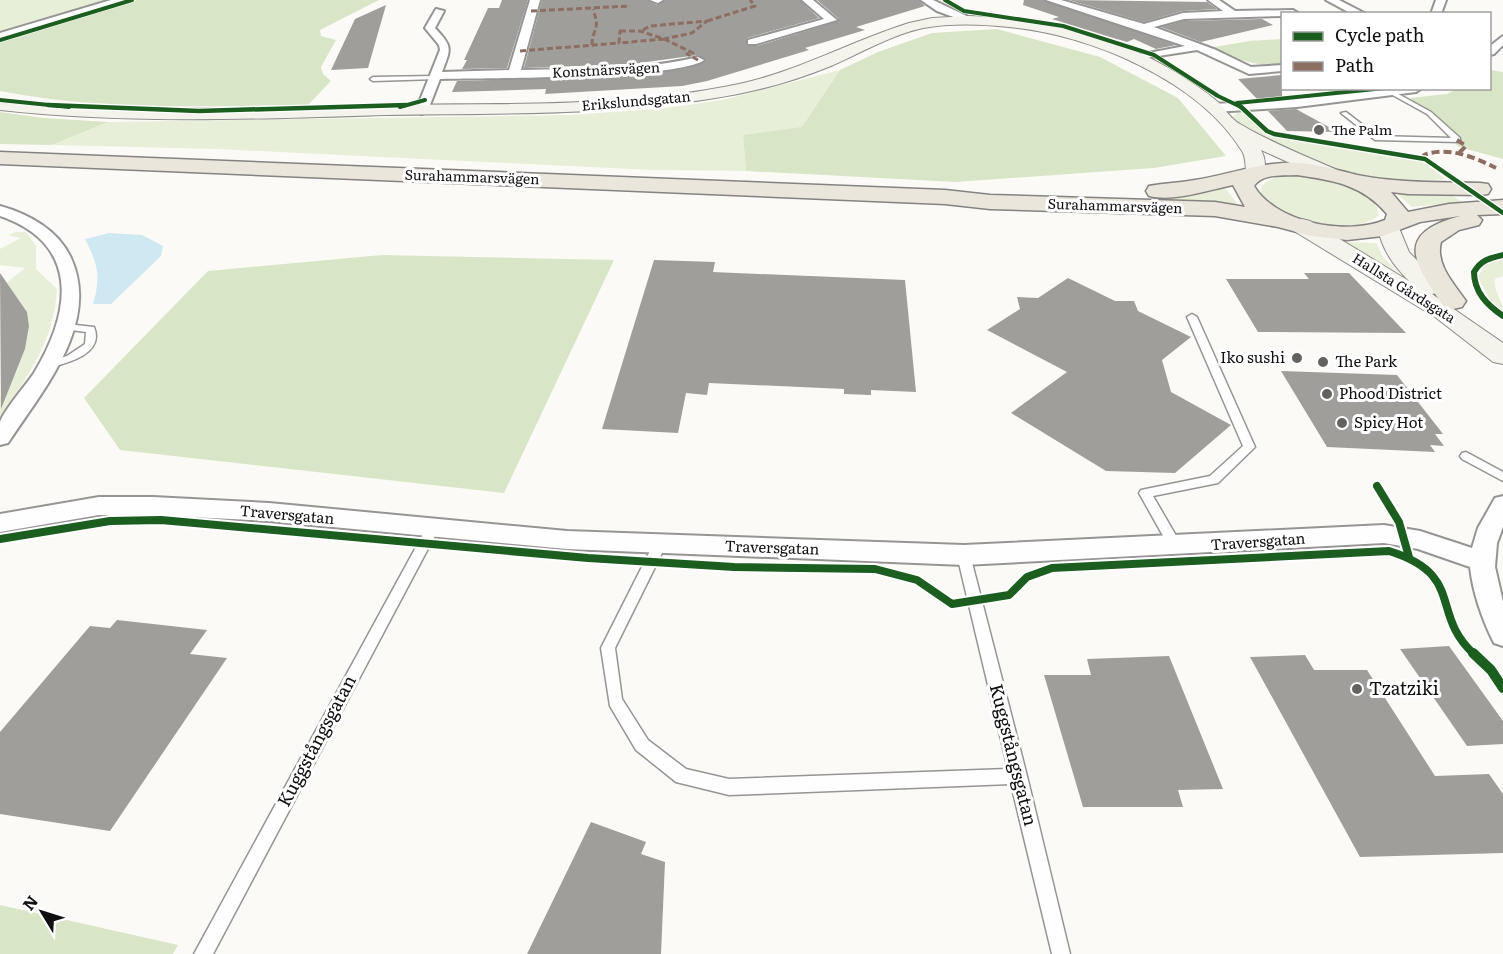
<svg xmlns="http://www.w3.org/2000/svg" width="1503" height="954" font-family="Literata,serif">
<rect width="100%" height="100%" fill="#fcfaf6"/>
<path fill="#e7efd8" d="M0 0H115L0 33Z
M840 70 802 128 743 135 746 171 652 170 216 149 52 145 108 122 568 115 659 109 723 100Z
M1237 113H1243L1266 132 1279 137 1413 158 1426 164 1445 179C1428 180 1411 182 1394 181 1349 177 1264 151 1233 117Z
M1286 175C1314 176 1374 182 1379 215 1351 239 1284 220 1261 194L1262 185 1271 179Z
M1226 189 1239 206 1145 200Z
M1396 193 1453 196 1462 202 1412 207Z
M16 232H26L36 246V269L57 289C54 342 28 375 0 417V397L16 373 25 349 29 326 27 312 18 298 2 291 6 288H0L25 268 0 265V249L21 238 8 235Z
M1344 242 1376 243 1383 257 1398 272Z
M1503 259V276L1495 279C1493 290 1503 301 1503 312L1489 298 1478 278C1483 265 1489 260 1503 259Z"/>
<path fill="#d8e6c7" d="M137 0H379L320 30 321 36 336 40 321 67 323 74 331 81 308 105C205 106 102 111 0 91V42Z
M997 29 1100 57 1178 98 1226 156 1154 168 956 182 746 171 743 135 802 127 840 70 878 52 932 33Z
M1282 39V65C1256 67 1233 58 1209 48L1249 41Z
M1490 70 1503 72V159L1459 147 1410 98 1447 94 1456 89 1490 88Z
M0 112 44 118 108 122 52 145 0 144Z
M382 255 614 260 504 493 120 450 84 398 208 271Z
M0 905 178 945 173 954H0Z"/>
<path fill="#d0e8f2" d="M109 233 142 235 163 246 161 256 111 304H93C101 277 98 264 85 239Z"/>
<path fill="#a09e9b" d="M502 0H528L507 68 462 69 467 60H464L488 8H499Z
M542 0H648L657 5 665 0H800L819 18 747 38 746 44 748 46H757L839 21 838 18 817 0H919L925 6 856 27 865 30 805 48 809 50 707 81 682 86 545 94 546 89 452 92 457 81 621 76 688 68 706 61 698 55 632 64 524 68Z
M1024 0H1044L1176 45 1156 49 1134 39 1127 42 1110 37 1052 19 1059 17 1023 5Z
M1069 0 1207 2 1217 9 1182 11 1144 22Z
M386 5 368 68 331 70 355 19Z
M1262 19 1273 25 1201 42 1161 27 1184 21Z
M1282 75V98L1257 99 1238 79Z
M1296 109 1338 132 1287 131 1268 111Z
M654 260 715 262 713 272 905 280 916 392 871 390V395L844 394V389L709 383 707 395 686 393 678 433 602 429Z
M0 273 27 312 29 326 25 349 1 409Z
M1304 273H1349L1406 333 1258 332 1226 279H1309Z
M1068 278 1115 301H1134L1138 311 1191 337 1162 360 1171 392 1231 425 1175 473 1106 471 1011 413 1067 372 987 330 1020 309 1017 297 1038 298Z
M1281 371 1397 375 1443 434H1435L1444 446 1430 445 1435 452 1327 447Z
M117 620 207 630 190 654 227 658 110 831 0 814V732L90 626 110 628Z
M1449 646 1503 721V744L1467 746 1400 649Z
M1305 655 1314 670H1367L1435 776 1489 774 1503 794V853L1360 857 1250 657Z
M1169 656 1223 789 1178 790 1183 807H1083L1044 675H1091L1087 659Z
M591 822 646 842 641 854 665 862 661 954H527Z"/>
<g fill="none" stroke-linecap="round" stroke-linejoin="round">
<g stroke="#969594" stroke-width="3">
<path id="lane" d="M435 76 437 77V79L373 81 370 79 373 77Z
M1391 90 1431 112 1460 138V142L1375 140 1341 113 1346 112 1377 136 1451 138 1427 114 1389 93 1388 92Z
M1192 314 1197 317 1255 447 1218 483 1153 496 1182 546 1181 550H1171L1139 493 1141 490 1210 476 1243 446 1187 317Z
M66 324 94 327C105 354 67 363 48 368L44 367 43 365 44 363 67 356 85 344 86 332 63 329V325Z
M1466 452 1503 472V481L1462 459 1460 456 1462 453Z
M433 523 438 525 439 528 213 954H194L428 525Z
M660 540 665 541 666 545 615 648 622 699 648 740 686 769 729 779 1008 769 957 555 959 551H969L1027 776 1070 954H1052L1011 784 729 795 676 782 636 750 610 706 601 648 655 541Z"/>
</g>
<g stroke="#969594" stroke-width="4">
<path id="street" d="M111 0H126L0 39V33Z
M530 0H540L521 70C580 68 641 71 698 57L704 60C681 79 481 78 440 79L428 110 422 114 418 113 416 110 440 50 439 45 425 28 436 9 444 11 435 28C453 47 451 48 442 72L509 70Z
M650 0H663L658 3Z
M802 0H813L837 20 756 44H748V40L824 19Z
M921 0H933L975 20 970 23 937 11Z
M1046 0H1061L1144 24 1183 13 1223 11 1208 0H1219L1235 11 1293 10 1298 13 1282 14V16L1184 19 1154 27 1216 50 1251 67 1282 65V71L1249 74 1197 50 1133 60V56L1185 46Z
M1326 0H1339L1366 14H1352Z
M1436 0H1446L1441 14H1431Z
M1503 36V45L1494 54 1490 55V46Z
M1383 88H1422L1416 92 1297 107 1214 112 1208 108 1214 104 1297 99Z
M0 206C29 214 58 230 71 258 101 324 42 391 8 443L0 445C0 439 0 428 0 422 4 410 26 385 34 373 71 312 81 244 0 216Z
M1503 496V527L1497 543 1495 567 1503 602V646L1494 643C1482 619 1473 593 1470 567L1418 549 1384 543 964 565 567 549 269 521 153 515H99L0 532V514L99 497H153L269 503 567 531 964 545 1384 525 1420 531 1472 548 1478 528 1495 498Z"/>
</g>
<g stroke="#8d8c8a" stroke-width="2">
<path id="secondary" d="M969 16C1041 18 1115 35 1177 73 1191 82 1205 91 1218 102 1225 109 1232 120 1240 124 1270 142 1303 155 1335 169L1338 173 1335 177H1321L1261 150C1265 157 1267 168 1262 176H1248C1244 168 1247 159 1242 151 1199 80 1088 34 1009 27 981 24 951 23 923 28 891 35 861 53 831 66 792 82 751 93 709 99 602 116 493 113 385 115 256 119 129 124 0 110V100C130 114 258 107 388 105 505 103 625 108 739 84 799 71 851 41 909 23L932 18Z
M1302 219 1310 221 1409 281C1394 266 1382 250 1378 228L1381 223 1389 221 1397 223 1409 252 1443 287 1440 292 1432 294 1503 343V364L1493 362 1435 317 1294 231 1291 226 1294 221Z"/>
</g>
<g stroke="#848381" stroke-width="3">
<path id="primary" d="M0 152 945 190 990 195 1215 202 1245 207 1233 185C1208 190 1175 202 1149 196L1146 191 1149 186C1164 183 1180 183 1195 180 1229 175 1263 161 1298 163 1319 164 1337 170 1357 175 1396 183 1439 182 1480 183L1488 184 1491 189 1488 194 1480 195 1408 194 1391 192 1408 212 1449 204 1503 200V214L1477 215 1482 220 1479 225 1459 230 1441 242C1435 264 1454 284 1466 301L1462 307 1453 309 1444 307C1414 263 1393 234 1460 216L1420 222 1383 236 1347 240 1312 236 1278 227 1215 216 990 209 945 204 0 164ZM1297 175C1333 180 1363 185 1387 214L1385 220C1347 236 1276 223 1254 186 1263 173 1282 176 1297 175Z"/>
</g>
<use href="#lane" fill="#fffefe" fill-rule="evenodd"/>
<use href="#street" fill="#fffefe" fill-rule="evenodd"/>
<use href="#secondary" fill="#f4f3ec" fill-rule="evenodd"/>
<use href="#primary" fill="#ebe6dc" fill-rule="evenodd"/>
<path stroke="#8d6e63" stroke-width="3" stroke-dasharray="6 3" stroke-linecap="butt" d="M531 11 630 6
M707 21 755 6 750 0
M643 30 650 26 707 21 692 33 664 39
M620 31H640L664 39 619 43Z
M664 39 693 53 687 54 698 60
M592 45C592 28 601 32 593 9
M520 51 619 43"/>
<path stroke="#8d6e63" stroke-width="4" stroke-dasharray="8 4" stroke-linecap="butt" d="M1457 140 1466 146 1458 154
M1425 159 1424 155C1448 146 1474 157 1496 168"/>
<g stroke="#fff" stroke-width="5">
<path id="cycleway-far4" d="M945 0 964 11 1063 26 1154 55 1218 96 1241 107
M0 40 132 0
M0 100 69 107
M1237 103 1385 88
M400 107 425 100"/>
</g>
<g stroke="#fff" stroke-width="7">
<path id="cycleway-far3" d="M48 105 199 111 406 105
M1239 105 1267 131 1274 134 1425 159 1503 213"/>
</g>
<g stroke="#fff" stroke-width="9">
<path id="cycleway-far2" d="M1503 255C1490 258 1481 260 1474 272 1474 292 1487 305 1503 316"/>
</g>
<g stroke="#fff" stroke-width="12">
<path id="cycleway-far1" d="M1377 486 1399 522 1409 557
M0 539 110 521 161 520 588 558 734 567 875 569 917 580 952 604 1009 595 1027 577 1052 568 1389 551C1466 575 1429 613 1474 654"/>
</g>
<g stroke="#fff" stroke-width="14">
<path id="cycleway" d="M1473 653 1491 670 1503 688"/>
</g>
<use href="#cycleway-far4" stroke="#1b5e20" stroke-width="4"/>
<use href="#cycleway-far3" stroke="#1b5e20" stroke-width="4.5"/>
<use href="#cycleway-far2" stroke="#1b5e20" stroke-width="6"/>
<use href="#cycleway-far1" stroke="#1b5e20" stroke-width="8"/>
<use href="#cycleway" stroke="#1b5e20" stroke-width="10"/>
</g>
<g fill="#636260" stroke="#fff" stroke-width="2">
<circle cx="1319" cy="130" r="6"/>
<circle cx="1297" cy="358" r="6"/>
<circle cx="1323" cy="362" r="6"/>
<circle cx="1327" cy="394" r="6"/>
<circle cx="1342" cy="423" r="6"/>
<circle cx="1357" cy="689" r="6"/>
</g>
<g text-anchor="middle" stroke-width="6" stroke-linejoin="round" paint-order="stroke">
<g font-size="14" fill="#101010" stroke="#fff">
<text transform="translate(606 70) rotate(-3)" y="5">Konstnärsvägen</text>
<text transform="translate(636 101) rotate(-5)" y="5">Erikslundsgatan</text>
<text transform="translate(472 177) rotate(2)" y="5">Surahammarsvägen</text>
<text transform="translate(1115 206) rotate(2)" y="5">Surahammarsvägen</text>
<text transform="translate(1404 288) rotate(32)" y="5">Hallsta Gårdsgata</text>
</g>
<g font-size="14" fill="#101010" stroke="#fff" text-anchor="start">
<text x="1331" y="135">The Palm</text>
</g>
<g font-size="15" fill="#101010" stroke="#fff" text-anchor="start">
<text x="1285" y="363" text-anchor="end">Iko sushi</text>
<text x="1335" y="367">The Park</text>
<text x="1339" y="399">Phood District</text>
<text x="1354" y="428">Spicy Hot</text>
</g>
<g font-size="15" fill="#101010" stroke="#fff">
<text transform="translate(287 515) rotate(5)" y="5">Traversgatan</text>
<text transform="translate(1258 542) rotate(-4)" y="5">Traversgatan</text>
<text transform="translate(772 548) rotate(2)" y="5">Traversgatan</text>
</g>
<g font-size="18" fill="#101010" stroke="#fff" text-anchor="start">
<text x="1369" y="695">Tzatziki</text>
</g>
<g font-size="18" fill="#101010" stroke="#fff">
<text transform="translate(317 741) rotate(-62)" y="6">Kuggstångsgatan</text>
<text transform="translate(1013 755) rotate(76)" y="6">Kuggstångsgatan</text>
</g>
</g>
<rect x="1281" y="12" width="210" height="78" fill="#ffffff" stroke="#9f9f9f" stroke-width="1.5"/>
<rect x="1293" y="32" width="30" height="9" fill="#1b5e20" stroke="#9f9f9f" stroke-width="1.5"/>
<text x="1335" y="42" font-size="18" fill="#101010">Cycle path</text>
<rect x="1293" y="62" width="30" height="9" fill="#8d6e63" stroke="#9f9f9f" stroke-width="1.5"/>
<text x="1335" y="72" font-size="18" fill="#101010">Path</text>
<g transform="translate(42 912) rotate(308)" stroke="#ffffff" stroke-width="4.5" paint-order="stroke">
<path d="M0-4.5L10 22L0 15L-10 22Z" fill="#101010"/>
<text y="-9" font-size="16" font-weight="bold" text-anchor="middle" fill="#101010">N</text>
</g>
</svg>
